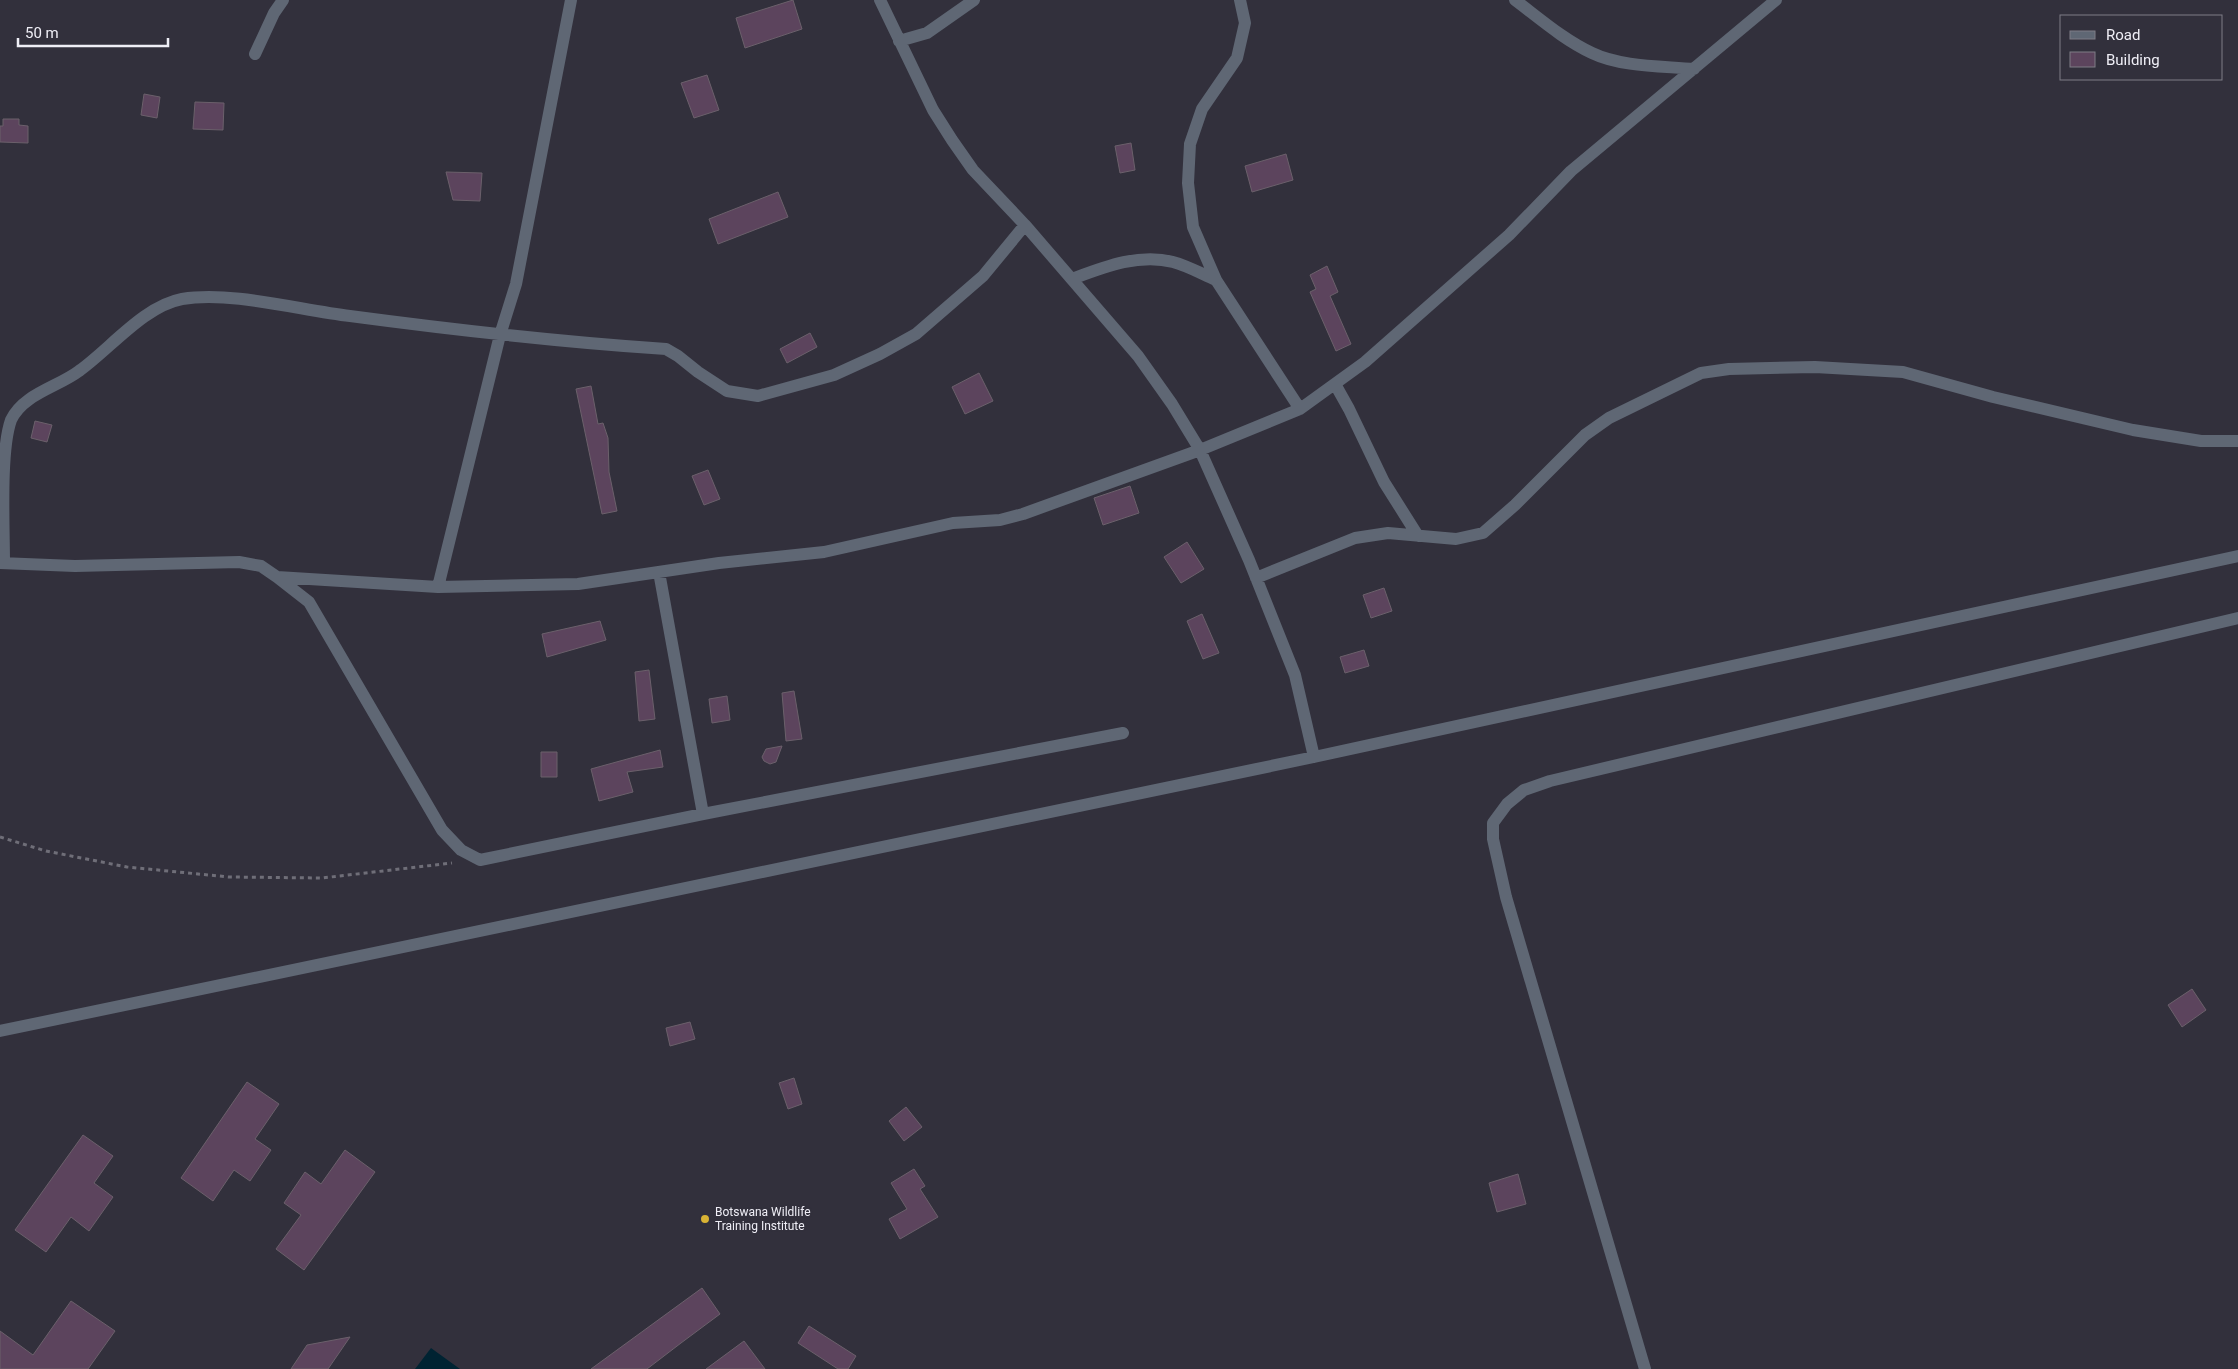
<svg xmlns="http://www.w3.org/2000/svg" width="2238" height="1369" font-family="Roboto,sans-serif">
<rect width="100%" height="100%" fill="#32303c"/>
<path fill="#002332" d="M431 1348 460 1369H415Z"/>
<path fill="#5c445d" stroke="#6b606b" d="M793 0 802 29 745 48 736 18Z
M707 75 719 110 694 118 681 83Z
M144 94 160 97 157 118 141 115Z
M195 102 224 103 223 130 193 129Z
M3 119H19V125L28 126V143L0 142V126H3Z
M1131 143 1135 170 1120 173 1115 146Z
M1286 154 1293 180 1252 192 1245 166Z
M446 172 482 173 480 201 453 200Z
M778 192 788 217 718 244 709 219Z
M1327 266 1338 292 1330 296 1351 344 1336 351 1310 292 1316 289 1310 275Z
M810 333 817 347 787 363 780 349Z
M979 373 993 401 965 414 952 387Z
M591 386 598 424 603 423 608 438 609 472 617 511 602 514 576 389Z
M35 421 52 425 47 442 31 438Z
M708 470 720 499 704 505 692 476Z
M1130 486 1139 513 1103 525 1094 498Z
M1187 542 1204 569 1181 583 1164 557Z
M1384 588 1392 611 1371 618 1363 595Z
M1202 614 1219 653 1203 659 1187 621Z
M600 621 606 640 547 657 542 634Z
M1364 650 1369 666 1345 673 1340 657Z
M649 670 655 719 639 721 635 672Z
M794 691 802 739 786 741 782 693Z
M727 696 730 720 712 723 709 699Z
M782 746 776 762 770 764 764 761 762 757 766 749Z
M660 750 663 767 627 772 633 792 599 801 591 769Z
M541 752H557V777H541Z
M2192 989 2206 1010 2182 1027 2168 1005Z
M690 1022 695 1039 670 1046 666 1028Z
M794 1078 802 1104 788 1109 779 1083Z
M247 1082 279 1104 255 1139 271 1150 250 1181 234 1170 213 1201 181 1178Z
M906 1107 922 1127 904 1141 889 1121Z
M83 1135 113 1156 94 1183 113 1197 89 1231 71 1217 46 1252 15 1230Z
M345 1150 375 1172 304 1270 276 1249 301 1215 284 1203 305 1172 321 1184Z
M914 1169 925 1186 920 1189 938 1217 900 1239 889 1219 907 1209 891 1183Z
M1518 1174 1526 1204 1497 1212 1489 1183Z
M702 1288 720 1314 681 1343 647 1369H591Z
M71 1301 115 1331 88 1369H0V1331L33 1355Z
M809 1326 856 1356 848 1369H838L798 1343Z
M350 1337 328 1369H291L307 1345Z
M744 1341 765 1369H706Z"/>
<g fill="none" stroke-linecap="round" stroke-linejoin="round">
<path stroke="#6f6e78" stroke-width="3" stroke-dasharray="4 4" stroke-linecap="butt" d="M0 837 46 851 127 867 229 877 322 878 452 863"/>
<path stroke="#5f6774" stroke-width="12" d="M880 0 933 110 952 140 973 170 1025 225 1138 356 1172 404 1200 450 1249 560 1295 675 1314 757
M1240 0 1245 23 1237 58 1202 109 1190 144 1188 183 1193 227 1216 280 1300 409
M1515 0C1539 18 1564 40 1592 53 1621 67 1662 66 1694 69
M899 41 927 33 974 0
M255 54 274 13 283 0
M1072 279C1104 267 1139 253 1173 262 1188 266 1202 274 1216 280
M1335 384 1349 409 1384 482 1418 536
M0 563 75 566 239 562 261 566 277 577 309 602 442 830 461 850 480 860 703 814 1123 733
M4 563C4 527 0 451 11 420 23 394 58 387 79 371 110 349 144 306 182 299 232 291 299 310 350 316 455 330 560 342 666 349L678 356 698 372 727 391 758 396 834 375 880 354 916 334 983 276 1025 225
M659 572 703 814
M277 577 438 587 578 584 719 563 824 552 953 523 1000 520 1023 514 1200 450 1300 409 1365 362 1509 235 1571 171 1776 0
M1256 578 1355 538 1388 533 1456 539 1483 533 1515 505 1585 435 1609 418 1701 373 1729 369 1815 367 1903 372 1993 397 2133 430 2201 441H2238
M438 587 500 335 516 284 571 0
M0 1031 1314 757 2238 556
M1645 1369 1506 897 1493 839V823L1507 804 1524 790 1550 781 2238 618"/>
</g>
<circle fill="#d9b334" stroke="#32303c" stroke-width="2" cx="705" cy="1219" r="5"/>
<g text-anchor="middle" stroke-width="4" stroke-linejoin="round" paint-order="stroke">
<g font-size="12" fill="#efeef6" stroke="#32303c" text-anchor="start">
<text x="715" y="1216">Botswana Wildlife<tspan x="715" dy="14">Training Institute</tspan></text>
</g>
</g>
<rect x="2060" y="15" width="162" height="65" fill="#32303c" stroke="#7e7c86"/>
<rect x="2070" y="31" width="25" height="8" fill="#5f6774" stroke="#7e7c86"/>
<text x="2106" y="40" font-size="15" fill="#efeef6">Road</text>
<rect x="2070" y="52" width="25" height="15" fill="#5c445d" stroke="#7e7c86"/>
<text x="2106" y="65" font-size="15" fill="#efeef6">Building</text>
<path d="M18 38v8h150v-8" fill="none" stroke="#efeef6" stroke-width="2.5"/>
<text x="25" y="38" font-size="15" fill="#efeef6" stroke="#32303c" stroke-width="4" paint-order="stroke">50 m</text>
</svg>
